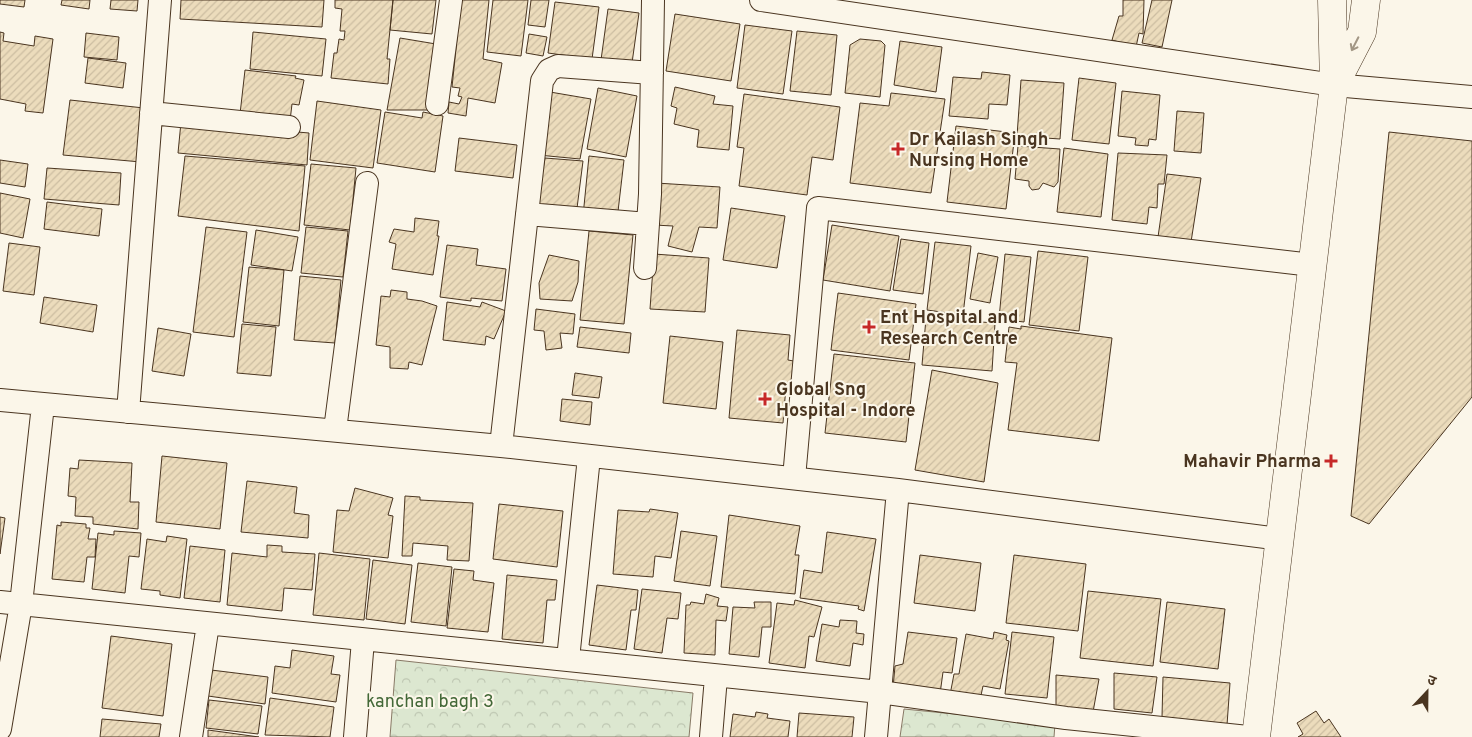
<svg xmlns="http://www.w3.org/2000/svg" width="1472" height="737" font-family="Overpass,'Noto Sans Devanagari',sans-serif">
<defs>
<pattern id="park-crowns" width="20" height="18" patternUnits="userSpaceOnUse" patternTransform="scale(1.25)"><rect width="20" height="18" fill="#dce7d0"/><path d="M2 6a3 3 0 1 1 6 0M12 15a3 3 0 1 1 6 0" fill="none" stroke="#bec7b2"/></pattern>
<pattern id="building-hatch" width="6" height="6" patternUnits="userSpaceOnUse" patternTransform="scale(1.25)"><rect width="6" height="6" fill="#ecdcbc"/><path d="M-1 1l2-2M0 6l6-6M5 7l2-2" fill="none" stroke="#ccbda1"/></pattern>
</defs>
<rect width="100%" height="100%" fill="#fbf6e9"/>
<path fill="url(#park-crowns)" stroke="#887966" d="M396 660 693 693 689 737H390Z
M904 709 1055 724 1054 737H900Z"/>
<path fill="url(#building-hatch)" stroke="#4a3520" d="M0 0H25L24 7 0 4Z
M62 0H90L89 9 61 5Z
M111 0H138L137 11 110 9Z
M181 0H324L322 27 180 19Z
M335 0H393L387 59H390L388 84 331 78 334 53H337L339 39 344 40 345 31H340L342 9 335 8Z
M393 0H436L432 34 390 30Z
M461 0H489L483 59 502 63 495 103 468 98 466 116 448 113 449 102 459 104 462 97 458 96 460 88 452 87Z
M493 0H528L521 56 487 52Z
M531 0H549L545 27 528 25Z
M1123 0H1144L1143 34 1139 33 1136 47 1112 40 1119 16H1123Z
M1152 0H1172L1162 47 1142 43Z
M555 2 599 7 592 59 548 53Z
M608 9 639 13 632 63 601 60Z
M675 14 740 24 731 81 666 71Z
M745 25 792 31 783 94 737 88Z
M797 31 837 35 831 95 790 91Z
M0 32 4 33 3 41 34 46 35 36 53 39 43 113 25 111 26 104 0 99Z
M253 32 326 39 322 76 250 69Z
M86 33 119 37 117 60 84 57Z
M529 34 547 37 543 56 526 53Z
M400 38 436 44 434 81 428 110H387Z
M860 39 881 41 885 45 880 97 845 93 850 45Z
M900 41 942 47 936 92 894 85Z
M88 58 126 63 123 88 85 83Z
M245 70 296 76 295 78 304 80 299 105 292 104 290 121 240 114Z
M982 72 1010 75 1007 105 989 104 988 119 949 116 953 77 981 79Z
M1079 78 1116 83 1109 144 1072 140Z
M1021 80 1064 83 1060 139 1017 136Z
M675 87 715 96 713 104 733 106 729 150 697 147 699 130 674 124 677 108 671 106Z
M598 88 637 96 626 157 587 149Z
M1122 91 1160 95 1156 140 1149 139 1148 146 1135 145 1136 138 1118 136Z
M550 92 591 99 580 159 538 155Z
M891 93 945 99 931 193 850 183 860 103 889 106Z
M744 94 840 107 833 160 812 157 807 195 739 186 744 148 737 147Z
M70 100 144 108 141 162 63 155Z
M317 101 381 110 373 168 310 160Z
M1177 111 1204 113 1201 153 1174 151Z
M385 112 422 118 423 112 443 116 435 172 377 163Z
M181 122 309 133 307 165 178 153Z
M956 126 1015 133 1006 209 947 202Z
M1389 132 1472 141V397L1369 524 1351 516Z
M459 138 517 145 513 178 455 171Z
M1018 146 1060 149 1058 182 1054 187 1043 183 1039 189 1032 190 1029 186V181L1015 179Z
M1064 148 1108 154 1101 217 1057 212Z
M1118 153 1167 155 1164 184H1158L1157 208 1149 207 1147 224 1112 220Z
M185 156 305 166 299 231 178 216Z
M589 156 624 160 617 220 583 216Z
M545 158 583 161 576 216 536 210Z
M0 160 28 164 25 187 0 183Z
M311 164 356 168 350 230 304 225Z
M47 168 121 173 119 205 44 199Z
M1167 174 1201 178 1191 242 1158 237Z
M656 183 720 187 717 228 699 227 692 252 668 246 673 226 654 225Z
M0 193 30 199 23 238 0 233Z
M47 202 102 209 99 236 44 229Z
M731 208 785 216 777 268 723 260Z
M415 218 439 221 437 236H439L433 275 392 269 396 244 389 242 394 229 414 232Z
M832 225 899 236 890 291 823 280Z
M206 227 247 232 234 337 193 332Z
M306 227 348 231 343 277 301 273Z
M256 230 298 237 292 271 251 265Z
M589 231 633 235 624 324 580 320Z
M901 239 929 243 923 294 893 290Z
M935 242 971 246 963 315 927 310Z
M9 243 40 247 34 295 3 291Z
M447 245 478 249 476 265 506 269 502 301 471 298V301L440 297Z
M1038 251 1088 257 1079 331 1029 325Z
M978 253 998 257 990 303 970 299Z
M654 254 709 258 705 312 650 309Z
M1005 254 1031 257 1024 322 999 319Z
M549 255 579 261 578 282 572 301 540 299 539 283Z
M249 267 284 270 279 326 243 322Z
M300 276 341 280 335 343 294 340Z
M391 290 407 292V299L422 301 437 306 422 365 409 362 408 369 390 368V347L376 345 381 296 390 297Z
M838 293 916 304 909 360 831 350Z
M44 297 97 305 93 332 40 323Z
M447 302 480 307 482 302 506 311 494 339 486 336 485 345 443 340Z
M536 309 575 314 573 334 560 333 562 348 546 350 544 331 534 330Z
M926 318 995 323 992 371 922 365Z
M242 324 276 327 271 376 237 373Z
M1021 326 1112 338 1099 441 1008 430 1017 363 1005 362 1009 327 1021 329Z
M580 327 631 333 629 353 577 347Z
M158 328 191 334 184 376 152 371Z
M737 330 790 335 788 360 799 362 796 386H786L783 423 729 418Z
M670 336 723 342 716 409 663 403Z
M834 354 915 363 906 442 825 433Z
M932 370 998 383 984 482 915 470Z
M575 373 602 377 599 398 572 395Z
M562 399 592 402 590 425 560 421Z
M162 456 227 463 220 529 156 522Z
M79 460 132 463 130 502H139L138 529 93 524V517L75 516 76 497 68 496 70 468 78 469Z
M247 481 297 487 294 513 309 515 308 538 241 532Z
M355 488 393 498 388 515 393 516 388 558 333 552 337 510 349 511Z
M405 496 420 497V500L473 503 469 561 447 560 448 546 413 543 412 556H402Z
M499 504 563 511 557 567 493 559Z
M650 509 678 513 671 558 655 556 653 577 613 574 618 510 649 512Z
M729 515 800 526 795 555H799L795 594 721 587Z
M0 517 5 518 0 554Z
M61 522 86 524V528H90L88 539H96L95 557H87L84 582 52 579 57 525 61 526Z
M114 531 141 533 139 557 129 556 125 593 92 589 98 533 114 535Z
M681 531 717 536 710 586 674 581Z
M827 532 876 539 864 611 858 609 859 606 800 598 804 570 822 573Z
M167 536 187 539 180 598 160 595V591L141 589 147 539 166 542Z
M267 545 282 546V552L315 554 312 590 284 588 282 611 227 605 232 553 267 557Z
M190 546 225 550 220 602 184 598Z
M319 553 370 559 364 620 313 615Z
M920 555 981 563 975 611 914 603Z
M1014 555 1086 564 1078 631 1006 623Z
M373 560 412 565 405 624 366 619Z
M418 563 452 567 446 626 411 622Z
M454 569 474 571 473 580 494 583 488 632 447 628Z
M507 575 557 580 555 600H547L543 643 502 639Z
M597 585 638 590 636 610H631L626 650 589 645Z
M642 589 681 593 678 619 667 618 662 653 634 649Z
M1088 591 1161 599 1153 666 1080 658Z
M706 594 719 598 717 606 728 607 726 621 716 620 715 655 684 653 686 605H690L691 602 704 604Z
M795 600 822 607 814 637 809 636 805 668 769 663 777 603 794 605Z
M754 602H771V627H762L759 657 729 654 733 607 755 608Z
M1167 602 1225 609 1218 669 1160 662Z
M840 620 857 621 856 633 864 634 863 645 853 643 850 666 816 661 822 624 839 627Z
M908 632 957 638 952 673 943 672 940 694 893 688 895 666 903 664Z
M994 632 1007 635 1006 640 1009 641 1000 689 983 686 980 700 950 695 954 674H959L966 634 993 639Z
M1012 632 1054 637 1047 698 1005 694Z
M111 636 172 644 163 716 102 708Z
M292 650 334 656 331 674 340 675 336 702 272 693 275 666 290 668Z
M211 670 268 677 265 704 208 696Z
M1114 673 1157 677 1152 713 1114 709Z
M1056 675 1099 679 1093 712 1056 708Z
M1163 677 1230 683 1227 725 1162 717Z
M270 698 334 707 330 737 265 735Z
M209 700 262 706 258 734 206 728Z
M1316 711 1324 723 1329 719 1341 737H1298L1303 734 1297 723Z
M756 712 768 714 767 718 790 721 788 737H730L733 714 755 717Z
M799 713 854 717 852 737H797Z
M102 719 161 724 159 737H100Z
M208 730 259 737H208Z"/>
<g fill="none" stroke-linecap="round" stroke-linejoin="round">
<g stroke="#4a3520" stroke-width="24">
<path id="minor" d="M761 0 1334 85 1472 97
M437 104 451 0
M151 113 289 127
M527 214 648 224
M645 268 650 194 653 0
M0 400 501 446 898 490 1280 539
M128 412 160 0
M335 430 367 183
M501 446 542 81 549 70 558 66 652 73
M794 478 818 208 1312 265
M0 602 880 692 1066 718 1248 737
M568 659 589 457
M0 729 21 604 43 405
M191 737 208 624
M355 737 363 640
M711 737 716 677
M876 737 898 490"/>
</g>
<g stroke="#4a3520" stroke-width="29">
<path id="tertiary" d="M1335 84 1362 32 1366 0
M1256 737 1334 85 1332 0"/>
</g>
<use href="#minor" stroke="#fbf6e9" stroke-width="22"/>
<use href="#tertiary" stroke="#fbf6e9" stroke-width="28"/>
</g>
<defs><path id="oneway-shaft" d="M-6 0H5M1.5-3L5.5 0L1.5 3" fill="none" stroke-width="1.6" stroke-linecap="round" stroke-linejoin="round" transform="scale(1.25)"/></defs>
<use stroke="#a29684" href="#oneway-shaft" transform="translate(1355 44) rotate(117)"/>
<g fill="#c62828" stroke="#fbf6e9" stroke-width="2">
<path d="M895.5 141.5h5v5h5v5h-5v5h-5v-5h-5v-5h5z"/>
<path d="M866.5 319.5h5v5h5v5h-5v5h-5v-5h-5v-5h5z"/>
<path d="M762.5 391.5h5v5h5v5h-5v5h-5v-5h-5v-5h5z"/>
<path d="M1328.5 453.5h5v5h5v5h-5v5h-5v-5h-5v-5h5z"/>
</g>
<g text-anchor="middle" stroke-width="4" stroke-linejoin="round" paint-order="stroke">
<g font-size="18" font-weight="bold" fill="#4a3520" stroke="#fbf6e9" text-anchor="start">
<text x="909" y="145">Dr Kailash Singh<tspan x="909" dy="21">Nursing Home</tspan></text>
<text x="880" y="323">Ent Hospital and<tspan x="880" dy="21">Research Centre</tspan></text>
<text x="776" y="395">Global Sng<tspan x="776" dy="21">Hospital - Indore</tspan></text>
<text x="1321" y="467" text-anchor="end">Mahavir Pharma</text>
</g>
<g font-size="18" fill="#436837" stroke="#fbf6e9">
<text x="430" y="707">kanchan bagh 3</text>
</g>
</g>
<g transform="translate(1427 692) rotate(22)" stroke="#fbf6e9" stroke-width="4" paint-order="stroke">
<path d="M0-4L9 19L0 12L-9 19Z" fill="#4a3520"/>
<text y="-8" font-size="14" font-weight="bold" text-anchor="middle" fill="#4a3520">उ</text>
</g>
</svg>
